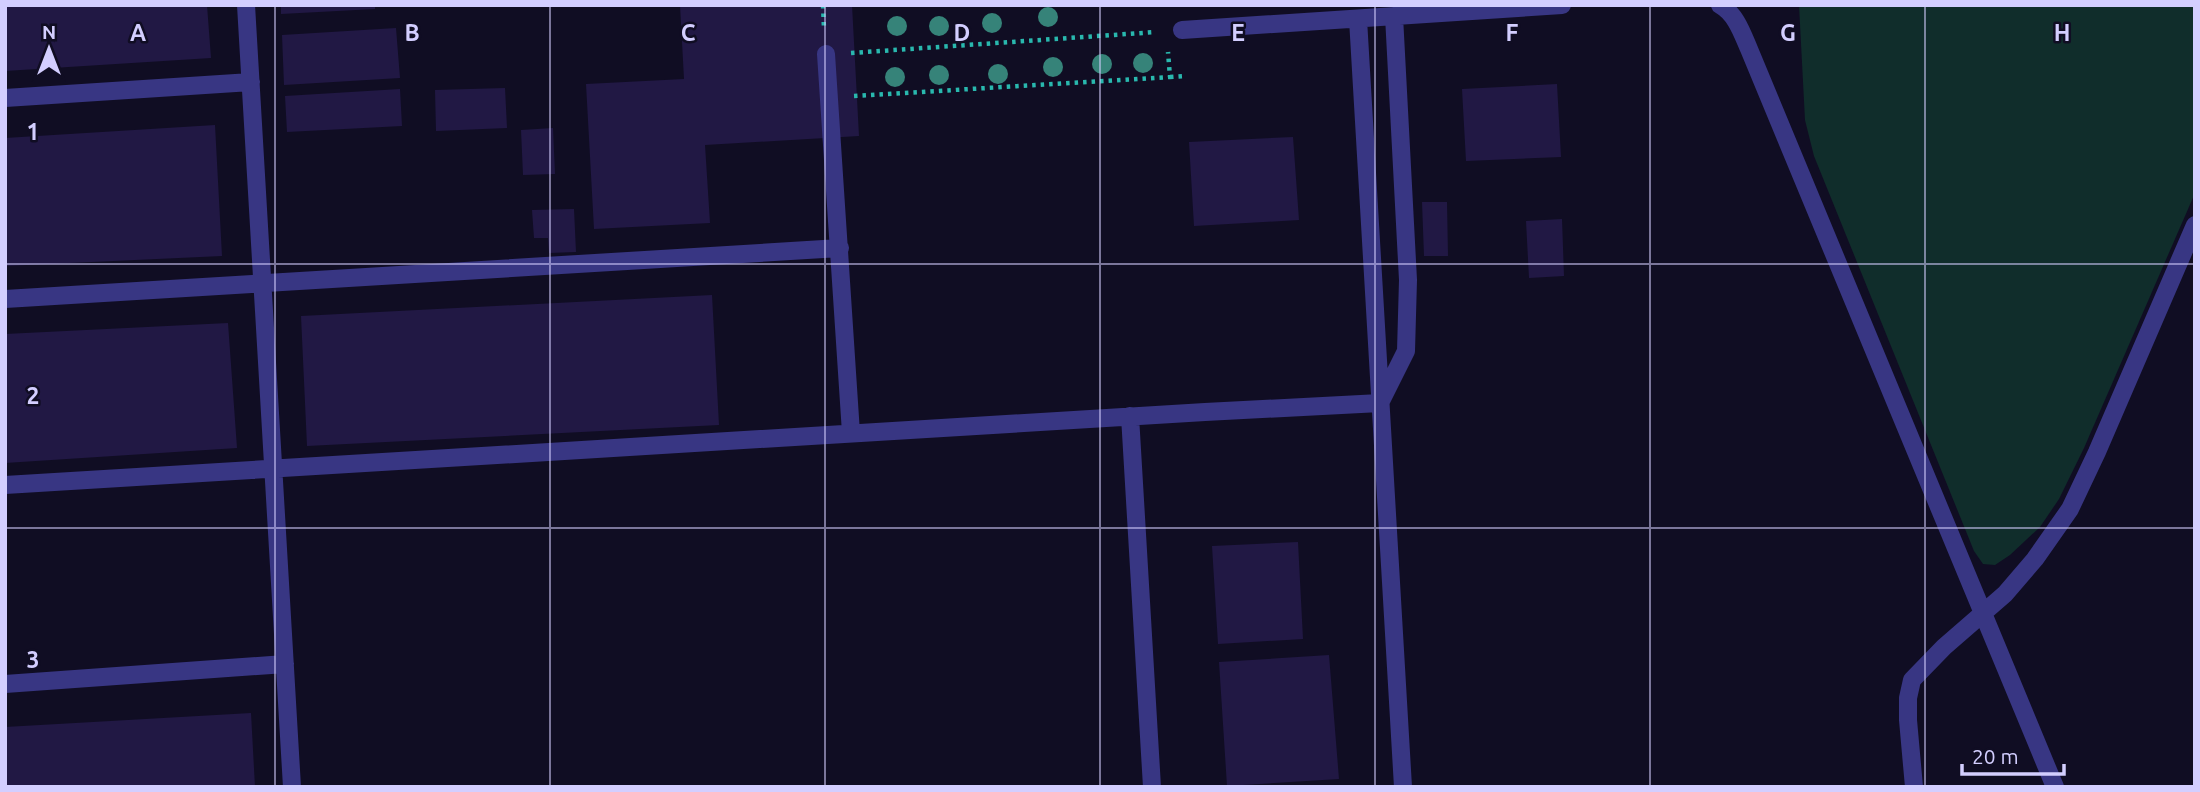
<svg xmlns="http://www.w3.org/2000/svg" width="2200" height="792" font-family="Ubuntu,sans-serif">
<rect width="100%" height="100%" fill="#100d23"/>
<path fill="#102d2b" d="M1799 5H2195V193L2084 448 2059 499 2040 527 2010 555 1995 565 1983 564 1974 551 1814 156 1805 120Z"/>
<path fill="#211844" d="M5 5H207L211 58 5 71Z
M281 5H375V9L281 14Z
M680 5H852L859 136 705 145 710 223 594 229 586 84 684 79Z
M396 28 400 78 284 85 282 35Z
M1557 84 1561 157 1466 161 1462 89Z
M505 88 507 128 436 131 435 90Z
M400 89 402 126 287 132 285 96Z
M215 125 222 256 5 266V138Z
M553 128 555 174 523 175 521 130Z
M1293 137 1299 220 1194 226 1189 142Z
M1422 202H1447L1448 256H1424Z
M574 209 576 252 549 253 548 238H534L532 210Z
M1562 219 1564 276 1529 278 1526 221Z
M712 295 719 425 307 446 301 316Z
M228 323 237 448 5 463V334Z
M1298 542 1303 639 1218 644 1212 546Z
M1329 655 1339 779 1227 786 1219 662Z
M251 713 255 787H5V727Z"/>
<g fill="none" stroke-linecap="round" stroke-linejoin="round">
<path stroke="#29b8ae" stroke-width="4.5" stroke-dasharray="3.5 5" stroke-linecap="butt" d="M823 5 824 29
M851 53 1156 32
M1170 77 1184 76
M854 96 1170 77 1168 52"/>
<path stroke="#383683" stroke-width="18" d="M246 5 292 787
M1720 5C1736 14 1742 33 1749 49L2055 787
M1358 19 1403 787
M1182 30 1562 5
M826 54 851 433
M5 98 251 82
M5 299 840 248
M1130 416 1152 787
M5 485 1205 412 1380 403 1406 351 1408 280 1394 16
M5 684 285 664
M1914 787 1908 720V698L1912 680 1944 647 2005 594 2035 559 2070 509 2097 452 2195 225"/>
</g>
<g fill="#368379">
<circle cx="1048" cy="17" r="10"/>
<circle cx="992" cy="23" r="10"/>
<circle cx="897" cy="26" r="10"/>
<circle cx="939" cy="26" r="10"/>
<circle cx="1143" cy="63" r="10"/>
<circle cx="1102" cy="64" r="10"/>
<circle cx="1053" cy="67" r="10"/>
<circle cx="998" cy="74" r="10"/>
<circle cx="939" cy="75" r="10"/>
<circle cx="895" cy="77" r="10"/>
</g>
<path fill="none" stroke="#d3ceff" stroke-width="2" stroke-opacity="0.55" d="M275 5V787M550 5V787M825 5V787M1100 5V787M1375 5V787M1650 5V787M1925 5V787M5 264H2195M5 528H2195"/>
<g font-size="23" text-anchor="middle" font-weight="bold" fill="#d3ceff" stroke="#100d23" stroke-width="5" stroke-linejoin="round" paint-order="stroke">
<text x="138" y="41">A</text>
<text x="412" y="41">B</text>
<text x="688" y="41">C</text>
<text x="962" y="41">D</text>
<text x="1238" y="41">E</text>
<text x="1512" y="41">F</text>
<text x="1788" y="41">G</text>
<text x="2062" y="41">H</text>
<text x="33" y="140">1</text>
<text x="33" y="404">2</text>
<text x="33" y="668">3</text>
</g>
<rect width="2200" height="792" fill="none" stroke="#d3ceff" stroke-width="14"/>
<g transform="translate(49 49)" stroke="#100d23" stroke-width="5" paint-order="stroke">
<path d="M0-5L12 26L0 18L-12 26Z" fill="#d3ceff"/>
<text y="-10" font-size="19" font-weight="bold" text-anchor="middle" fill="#d3ceff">N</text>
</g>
<path d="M1962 764v10h102v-10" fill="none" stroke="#d3ceff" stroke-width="3.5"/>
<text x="1972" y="764" font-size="21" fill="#d3ceff" stroke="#100d23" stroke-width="5" paint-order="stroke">20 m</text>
</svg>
